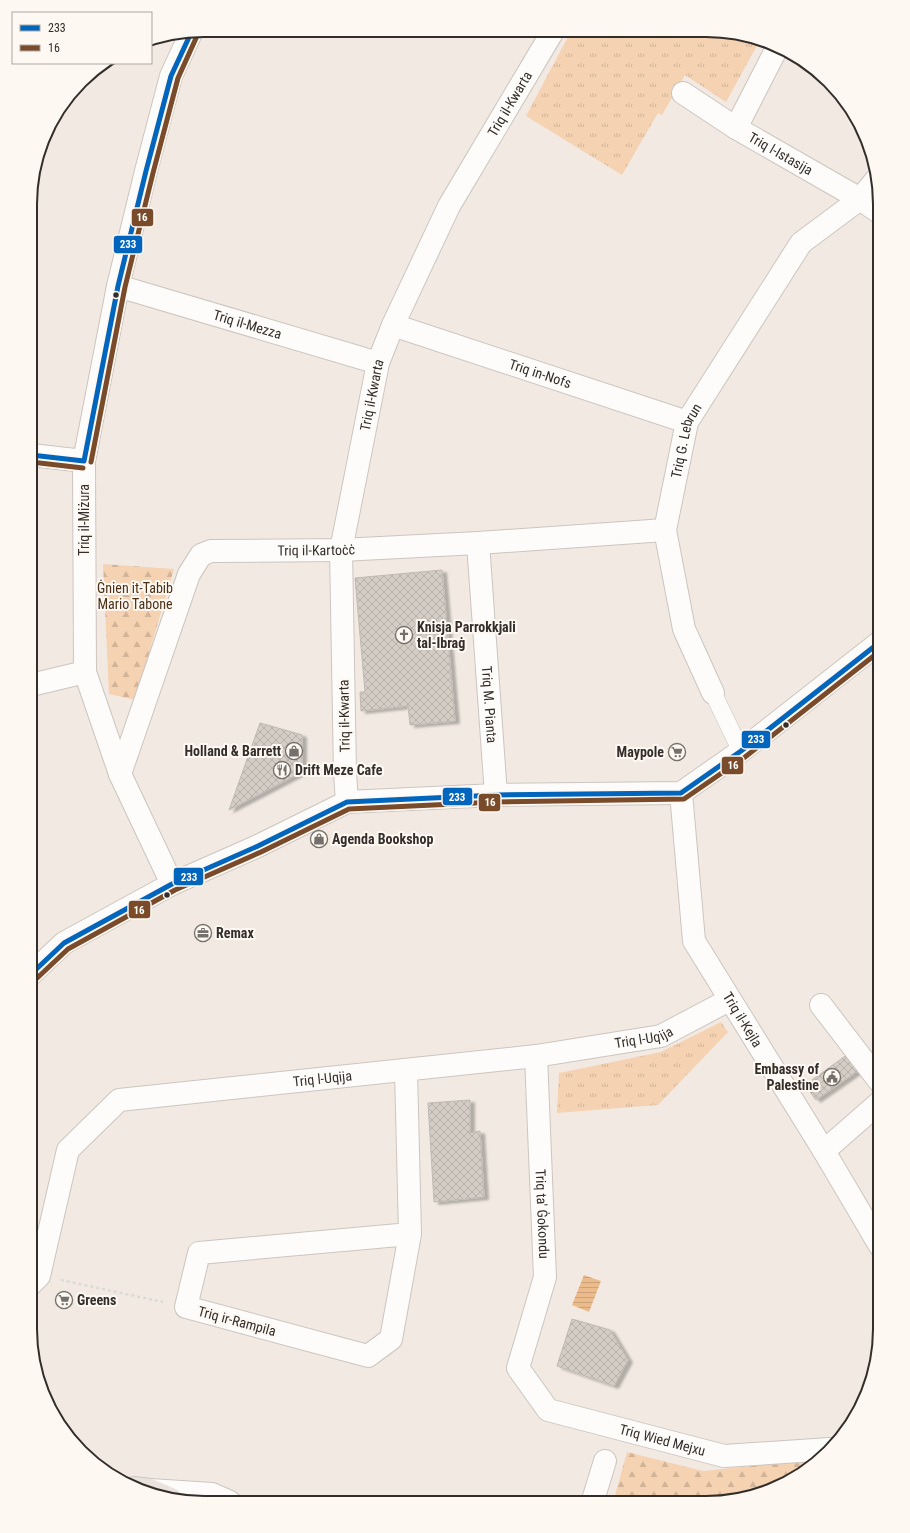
<svg xmlns="http://www.w3.org/2000/svg" width="910" height="1533" font-family="'Roboto Condensed',sans-serif">
<defs>
<pattern id="grass-tufts" width="24" height="20" patternUnits="userSpaceOnUse"><rect width="24" height="20" fill="#f4d2b2"/><path d="M3 7l-1-3M5 7V3M7 7l1-3M15 17l-1-3M17 17v-4M19 17l1-3" fill="none" stroke="#d2b599"/></pattern>
<pattern id="forest-firs" width="22" height="20" patternUnits="userSpaceOnUse"><rect width="22" height="20" fill="#f4d2b2"/><path d="M5 1l3.5 6h-7zM16 11l3.5 6h-7z" fill="#d2b599"/></pattern>
<pattern id="water-rules" width="6" height="5" patternUnits="userSpaceOnUse"><rect width="6" height="5" fill="#ecbb8c"/><path d="M0 2.5h6" fill="none" stroke="#cba179"/></pattern>
<pattern id="building-cross-hatch" width="8" height="8" patternUnits="userSpaceOnUse"><rect width="8" height="8" fill="#d3cdc6"/><path d="M0 0l8 8M0 8l8-8" fill="none" stroke="#b6b0aa"/></pattern>
<filter id="shadow"><feDropShadow dx="4.5" dy="2.5" stdDeviation="1" flood-color="#0004"/></filter>
</defs>
<rect width="100%" height="100%" fill="#f2eae2"/>
<path fill="url(#grass-tufts)" d="M571 31 729 32 760 40 726 102 685 75 662 115 658 113 622 175 526 116Z
M721 1022 728 1032 658 1105 557 1113 559 1073 661 1052Z"/>
<path fill="url(#forest-firs)" d="M103 564 174 569 135 700 109 694Z
M627 1452 703 1471 820 1459 812 1467 772 1490 706 1503H613Z"/>
<path fill="url(#water-rules)" d="M584 1275 601 1281 589 1312 572 1305Z"/>
<path fill="url(#building-cross-hatch)" stroke="#bfb9b3" filter="url(#shadow)" d="M442 570 455 721 410 725 408 706 361 711 360 692H365L355 578Z
M260 723 302 735V772L229 810Z
M848 1054 859 1070 816 1100 805 1085Z
M470 1100V1133L480 1131 484 1197 434 1202 428 1103Z
M572 1319 610 1330 628 1360 614 1386 557 1366Z"/>
<g fill="none" stroke-linecap="round" stroke-linejoin="round">
<g stroke="#ccc5bf" stroke-width="18">
<path id="pedestrian" d="M713 693 741 751"/>
</g>
<g stroke="#ccc5bf" stroke-width="24">
<g id="minor">
<path id="s1" d="M683 93 736 128 860 199 880 213"/>
<path d="M736 128 778 46"/>
<path id="s2" d="M118 286 378 363"/>
<path id="s3" d="M393 325 687 422"/>
<path d="M31 455 84 461"/>
<path id="s4" d="M478 543 496 795"/>
<path d="M31 685 85 672"/>
<path id="s5" d="M713 693 684 629 665 530 687 422 801 243 860 199 875 181"/>
<path id="s6" d="M120 774 189 574 201 555 211 551 341 550 478 543 665 530"/>
<path id="s7" d="M681 793 694 941 824 1151 880 1246"/>
<path id="s8" d="M347 802 345 773 341 550 378 363 393 325 449 206 553 31"/>
<path d="M172 884 120 774 85 672 84 461 118 286 146 171 171 76 191 33"/>
<path d="M821 1005 880 1082"/>
<path id="s9" d="M536 1056 545 1277 518 1368 548 1410 724 1456 830 1449"/>
<path d="M406 1070 410 1234 391 1339 368 1356 186 1307 199 1253 410 1234"/>
<path d="M824 1151 880 1102"/>
<path id="s10" d="M30 1285 39 1276 68 1150 119 1100 536 1056 661 1036 729 1000"/>
<path d="M150 1490 212 1494 230 1502"/>
<path d="M592 1503 605 1461"/>
</g>
</g>
<g stroke="#ccc5bf" stroke-width="24">
<path id="secondary" d="M30 975 64 943 172 884 258 846 347 802 496 795 681 793 741 751 880 642"/>
</g>
<g stroke="#c9c6c2" stroke-width="24">
<path id="trunk" d="M134 1488 150 1490 171 1499"/>
</g>
<path stroke="#dbd9d7" stroke-width="2.5" stroke-dasharray="3 3" stroke-linecap="butt" d="M61 1280 163 1302"/>
<use href="#pedestrian" stroke="#fdfcfb" stroke-width="17"/>
<use href="#minor" stroke="#fdfcfb" stroke-width="22"/>
<use href="#secondary" stroke="#fdfcfb" stroke-width="22"/>
<use href="#trunk" stroke="#eae2dc" stroke-width="22"/>
<g stroke="#fef8f3" stroke-width="8">
<path id="bus-1" d="M31 455 84 461
M84 461 118 286 146 171 171 76 191 33
M30 975 64 943 172 884 258 846 347 802 496 795 681 793 741 751 880 642
M135 1488 150 1490 169 1498"/>
</g>
<g stroke="#fef8f3" stroke-width="8">
<path id="bus-2" d="M31 462 83 468
M91 462 125 287 153 173 178 78 197 36
M35 980 68 949 175 890 261 852 349 809 496 802 684 799 745 757 880 651"/>
</g>
<use href="#bus-1" stroke="#0065bd" stroke-width="5"/>
<use href="#bus-2" stroke="#7a4b2a" stroke-width="5"/>
</g>
<defs>
<g id="church-ring" transform="scale(0.9)"><circle r="9.5" fill="#fef8f3" stroke="#76706a" stroke-width="1.5"/><path d="M-1.2-6h2.4v3.5h3.3v2.4h-3.3V6h-2.4V-.1h-3.3v-2.4h3.3Z" fill="#76706a"/></g>
<g id="shop-ring" transform="scale(0.9)"><circle r="9.5" fill="#fef8f3" stroke="#76706a" stroke-width="1.5"/><path d="M-5-2.5h2.3a2.7 3.5 0 0 1 5.4 0H5L5.5 6h-11ZM-1.5-2.5h3a1.5 2.3 0 0 0-3 0Z" fill="#76706a"/></g>
<g id="supermarket-ring" transform="scale(0.9)"><circle r="9.5" fill="#fef8f3" stroke="#76706a" stroke-width="1.5"/><path d="M-6-5.5h2.5l.6 2H6L4.5 2H-2.5L-4.4-4H-6ZM-1.5 3.2a1.3 1.3 0 1 0 .1 0ZM3 3.2a1.3 1.3 0 1 0 .1 0Z" fill="#76706a"/></g>
<g id="restaurant-ring" transform="scale(0.9)"><circle r="9.5" fill="#fef8f3" stroke="#76706a" stroke-width="1.5"/><path d="M-5-6h1v4h1v-4h1v4h1v-4h1v5L-1.5 .5V6h-2V.5L-5-1ZM5-6V6H3V1.5H1.5Q1.5-4 5-6Z" fill="#76706a"/></g>
<g id="office-ring" transform="scale(0.9)"><circle r="9.5" fill="#fef8f3" stroke="#76706a" stroke-width="1.5"/><path d="M-6-3h4V-5.5h4V-3h4V5H-6ZM-1-4.5V-3h2v-1.5ZM-6 0V1H6V0Z" fill="#76706a"/></g>
<g id="civic-ring" transform="scale(0.9)"><circle r="9.5" fill="#fef8f3" stroke="#76706a" stroke-width="1.5"/><path d="M-.6-6.5H3V-4.5H.6V-3L4-1V1h2V6H-6V1h2V-1L-.6-3ZM-1.2 2.5V6h2.4V2.5Z" fill="#76706a"/></g>
</defs>
<g fill-rule="evenodd">
<use href="#church-ring" x="404" y="635"/>
<use href="#shop-ring" x="294" y="751"/>
<use href="#supermarket-ring" x="677" y="752"/>
<use href="#restaurant-ring" x="282" y="770"/>
<use href="#shop-ring" x="319" y="839"/>
<use href="#office-ring" x="203" y="933"/>
<use href="#civic-ring" x="832" y="1077"/>
<use href="#supermarket-ring" x="64" y="1300"/>
</g>
<g fill="#332e29" stroke="#fef8f3" stroke-width="1.5">
<circle cx="116" cy="295" r="3.5"/>
<circle cx="786" cy="725" r="3.5"/>
<circle cx="167" cy="895" r="3.5"/>
</g>
<g text-anchor="middle" stroke-width="4" stroke-linejoin="round" paint-order="stroke">
<g font-size="14" fill="#332e29" stroke="#fef8f3">
<text dy="5" stroke="none"><textPath href="#s8" startOffset="734">Triq il-Kwarta</textPath></text>
<text dy="5" stroke="none"><textPath href="#s1" startOffset="115">Triq l-Istasija</textPath></text>
<text dy="5" stroke="none"><textPath href="#s2" startOffset="135">Triq il-Mezza</textPath></text>
<text dy="5" stroke="none"><textPath href="#s3" startOffset="155">Triq in-Nofs</textPath></text>
<text dy="5" stroke="none"><textPath href="#s8" startOffset="410">Triq il-Kwarta</textPath></text>
<text dy="5" stroke="none"><textPath href="#s5" startOffset="263">Triq G. Lebrun</textPath></text>
<text transform="translate(84 520) rotate(-90)" y="5">Triq il-Miżura</text>
<text dy="5" stroke="none"><textPath href="#s6" startOffset="350">Triq il-Kartoċċ</textPath></text>
<text dy="5" stroke="none"><textPath href="#s4" startOffset="162">Triq M. Pianta</textPath></text>
<text transform="translate(344 716) rotate(-91)" y="5">Triq il-Kwarta</text>
<text dy="5" stroke="none"><textPath href="#s7" startOffset="241">Triq il-Kejla</textPath></text>
<text dy="5" stroke="none"><textPath href="#s10" startOffset="742">Triq l-Uqija</textPath></text>
<text dy="5" stroke="none"><textPath href="#s10" startOffset="418">Triq l-Uqija</textPath></text>
<text dy="5" stroke="none"><textPath href="#s9" startOffset="158">Triq ta' Ġokondu</textPath></text>
<text transform="translate(237 1321) rotate(15)" y="5">Triq ir-Rampila</text>
<text dy="5" stroke="none"><textPath href="#s9" startOffset="486">Triq Wied Mejxu</textPath></text>
</g>
<g font-size="14" fill="#4b3015" stroke="#fef8f3">
<text x="135" y="593">Ġnien it-Tabib<tspan x="135" dy="16">Mario Tabone</tspan></text>
</g>
<g font-size="14" font-weight="bold" fill="#332e29" stroke="#fef8f3" text-anchor="start">
<text x="417" y="632">Knisja Parrokkjali<tspan x="417" dy="16">tal-Ibraġ</tspan></text>
<text x="281" y="756" text-anchor="end">Holland &amp; Barrett</text>
<text x="664" y="757" text-anchor="end">Maypole</text>
<text x="295" y="775">Drift Meze Cafe</text>
<text x="332" y="844">Agenda Bookshop</text>
<text x="216" y="938">Remax</text>
<text x="819" y="1074" text-anchor="end">Embassy of<tspan x="819" dy="16">Palestine</tspan></text>
<text x="77" y="1305">Greens</text>
</g>
</g>
<path d="M0 0H910V1533H0ZM204 37H706A167 167 0 0 1 873 204V1329A167 167 0 0 1 706 1496H204A167 167 0 0 1 37 1329V204A167 167 0 0 1 204 37Z" fill="#fef8f3" fill-rule="evenodd"/>
<path fill="none" stroke="#332e29" stroke-width="2" d="M204 37H706A167 167 0 0 1 873 204V1329A167 167 0 0 1 706 1496H204A167 167 0 0 1 37 1329V204A167 167 0 0 1 204 37Z"/>
<g stroke="#fef8f3" stroke-width="1.5">
<rect x="131" y="208" width="23" height="19" rx="4" fill="#7a4b2a"/>
<rect x="113" y="235" width="30" height="19" rx="4" fill="#0065bd"/>
<rect x="741" y="730" width="30" height="19" rx="4" fill="#0065bd"/>
<rect x="721" y="756" width="23" height="19" rx="4" fill="#7a4b2a"/>
<rect x="442" y="787" width="31" height="19" rx="4" fill="#0065bd"/>
<rect x="478" y="793" width="23" height="19" rx="4" fill="#7a4b2a"/>
<rect x="173" y="867" width="31" height="19" rx="4" fill="#0065bd"/>
<rect x="128" y="900" width="23" height="19" rx="4" fill="#7a4b2a"/>
</g>
<g font-size="11" text-anchor="middle" font-weight="bold" fill="#fff">
<text x="142" y="221">16</text>
<text x="128" y="248">233</text>
<text x="756" y="743">233</text>
<text x="733" y="769">16</text>
<text x="457" y="801">233</text>
<text x="490" y="806">16</text>
<text x="189" y="881">233</text>
<text x="139" y="914">16</text>
</g>
<rect x="12" y="12" width="140" height="52" fill="#fef8f3" stroke="#ada7a2"/>
<rect x="20" y="25" width="20" height="6" fill="#0065bd" stroke="#ada7a2"/>
<text x="48" y="32" font-size="12" fill="#332e29">233</text>
<rect x="20" y="45" width="20" height="6" fill="#7a4b2a" stroke="#ada7a2"/>
<text x="48" y="52" font-size="12" fill="#332e29">16</text>
</svg>
